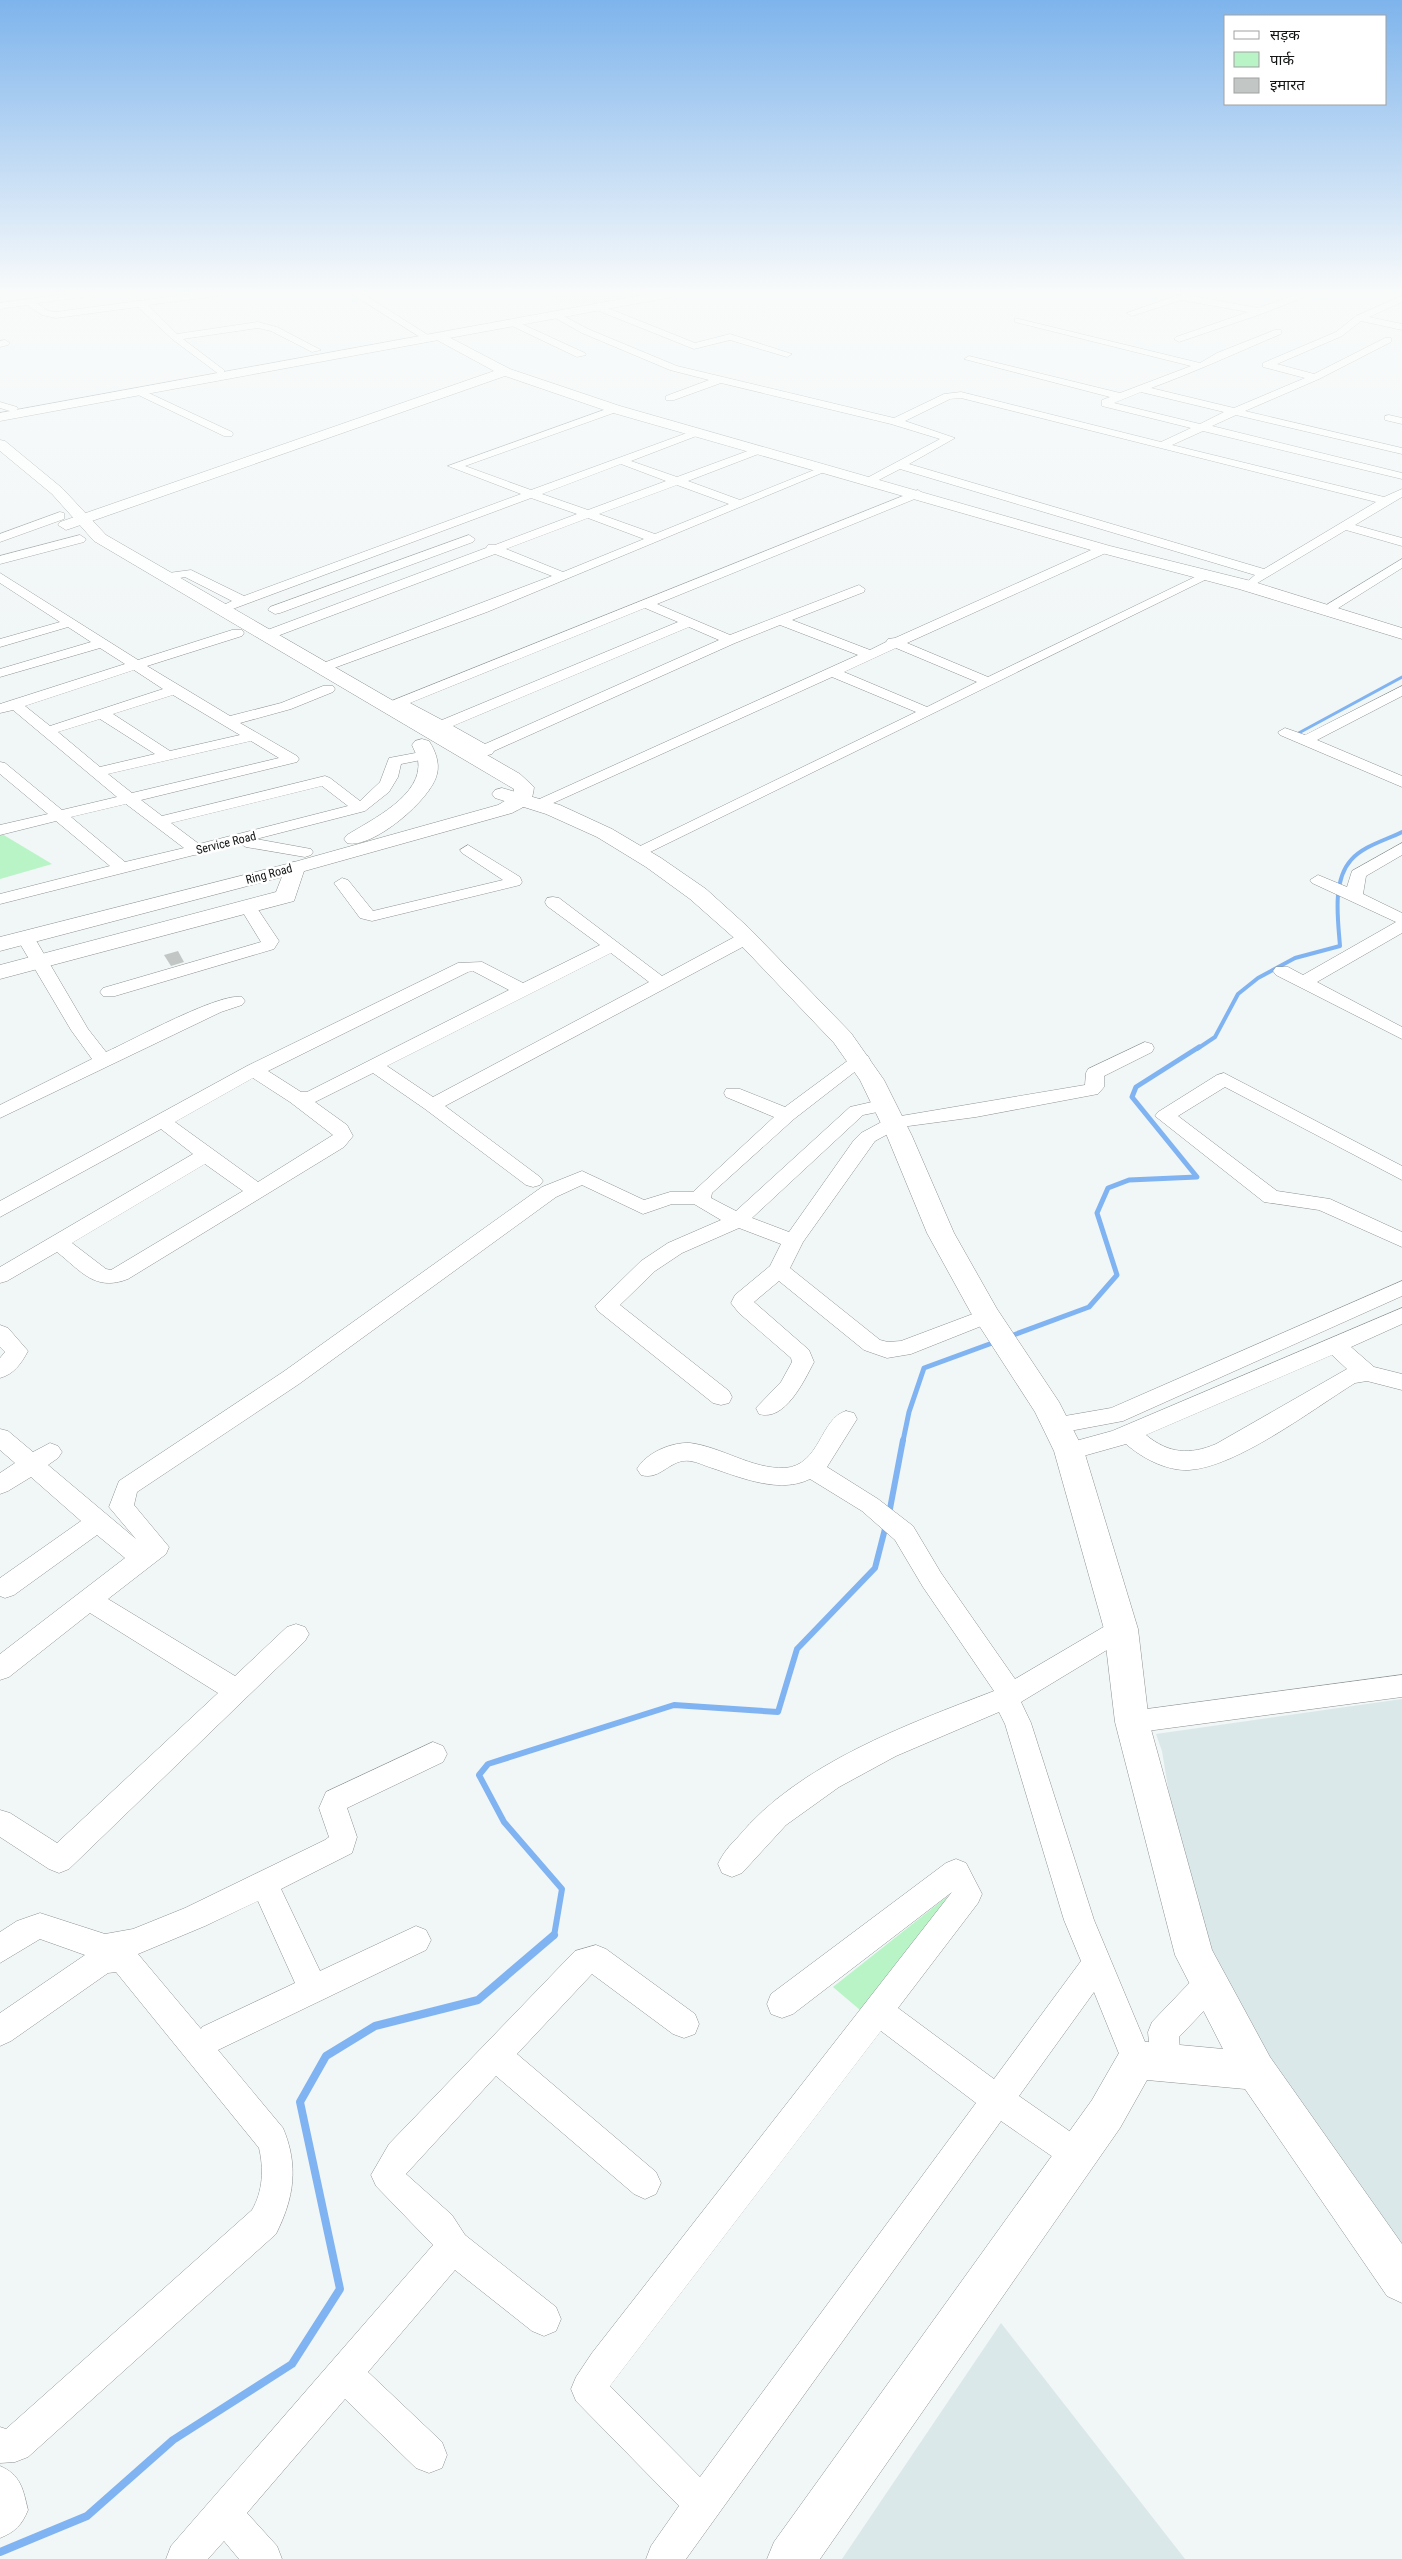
<svg xmlns="http://www.w3.org/2000/svg" width="1402" height="2559" font-family="'Roboto Condensed','Noto Sans Devanagari',sans-serif">
<rect width="100%" height="100%" fill="#f1f6f6"/>
<path fill="#dbe8e9" d="M541 292H649L573 306Z
M1402 1699V2263L1208 1976 1180 1859 1162 1751 1156 1734Z
M1001 2323 1185 2559H842Z"/>
<path fill="#b8f4c6" d="M2 834 52 864 0 879V835Z
M949 1895 866 2015 833 1987Z"/>
<g fill="none" stroke-linecap="round" stroke-linejoin="round">
<path stroke="#80b3f1" stroke-width="3" d="M1295 735 1402 677"/>
<path stroke="#80b3f1" stroke-width="4" d="M1197 1049 1215 1037 1238 994 1258 978 1295 958 1340 946C1338 920 1332 881 1351 860 1363 846 1386 840 1402 832"/>
<path stroke="#80b3f1" stroke-width="5" d="M1008 1337 1089 1307 1117 1275 1097 1213 1108 1188 1129 1180 1197 1177 1132 1097 1136 1087 1199 1047
M903 1441 909 1412 924 1368 995 1342"/>
<path stroke="#80b3f1" stroke-width="6" d="M889 1514 903 1440
M554 1936 562 1889 504 1822 479 1775 488 1764 674 1705 778 1712 797 1649 875 1568 886 1525"/>
<path stroke="#80b3f1" stroke-width="8" d="M0 2552 87 2516 173 2440 292 2364 340 2289 300 2102 326 2056 375 2026 478 2000 554 1935"/>
</g>
<path fill="#c2c7c5" d="M178 951 184 962 171 966 164 955Z"/>
<g fill="none" stroke-linecap="round" stroke-linejoin="round">
<g stroke="#8e9393" stroke-width="1">
<path id="street" d="M80 292H103L98 295 37 303 48 311 56 312 206 292H228L224 295 148 305 177 334 258 322 277 327 321 350 312 352 271 331 258 328 183 339 224 370V374L220 375 172 339 138 307 56 318 42 315 27 305 0 309V303Z
M349 292H360L428 335 420 337Z
M1187 292H1200L1192 296 1258 308 1304 292H1317L1264 313 1179 342 1174 339 1176 337 1248 312 1181 300 1132 316 1127 313Z
M1402 296V302L1369 317 1402 324V330L1361 321 1342 336 1277 364 1314 374 1385 338H1391V342L1319 379 1245 411 1402 448V454L1236 415 1212 426 1402 473V479L1203 431 1172 445 1384 497 1402 489V497L1355 525 1402 538V546L1346 530 1254 585 1248 581 1255 575 900 469 873 483H865V479L940 439 891 424 721 383 674 400H666V396L709 380 670 370 582 333 550 315 558 313 588 329 677 366 894 418 944 394 961 392 1161 442 1191 428 1102 406V400L1110 397 964 359 969 356 1120 393 1191 366 1015 322V318L1200 363 1217 353 1275 330H1281V334C1238 352 1195 372 1151 388L1234 408 1305 378 1263 367V363L1336 332 1356 316ZM1141 392 1224 412 1200 424 1114 403ZM961 398 1376 502 1264 569 909 464 955 438 905 421 950 399Z
M594 305H600L695 343 730 334 792 354 787 357 730 340 694 349 594 309Z
M513 320 585 353 586 355 577 357 510 325V321Z
M5 340 10 343 8 345 0 347V341Z
M138 388 232 432 233 434 232 436H224L134 393 133 391Z
M0 402 17 407 18 409 13 412 0 408Z
M615 406 620 409 619 411 465 466 531 490 695 430 700 433 699 435 631 461 677 477 753 449H761V453L688 481 740 500 819 468H827L829 470 487 612 323 672 318 671 316 668 318 665 552 576 495 554 272 638H262L260 635 262 632 486 548 488 545H495L577 514 531 498 222 613 217 612 215 609 232 601 185 577 165 581 159 577 161 574 191 570 244 596 521 494 448 466ZM621 464 666 481 588 510 542 494ZM677 485 729 504 655 534 599 514ZM588 518 644 539 563 572 506 549Z
M1389 415 1402 418V424L1385 420V416Z
M918 490 924 494 922 496 657 604 730 635 859 585 865 589 864 592 792 620 870 650 886 642 888 639 895 638 1100 546H1108L1110 549 1108 552 907 643 988 677 1203 573H1211L1213 576 638 858 630 853 632 850 916 712 832 677 540 809 535 807 532 804 535 801 858 655 780 625 735 643 494 751 492 754 473 759 466 755 473 749 398 708 389 711 382 707 384 704ZM645 608 678 622 442 720 410 703ZM689 627 719 640 485 744 453 726ZM896 648 977 682 927 707 844 672Z
M60 512 64 513V519L0 542V534Z
M80 535 86 539 84 542 0 564V556Z
M469 535 475 539 473 542 280 613 275 614 268 610 270 607Z
M1402 559V568L1332 612H1322L1320 609Z
M0 573 138 660 232 630H242L244 633 242 636 147 666 230 716 281 703 323 686H333L335 689 333 692 291 709 240 723 297 756 299 759 297 762 141 800 162 816 325 776 330 778 360 801 380 782 389 758 426 751 433 755 431 758 401 764 398 777 389 792 365 811 256 839 311 849 313 852 311 855 305 857 246 847 239 843 205 852 204 854 194 855 0 904V894L110 866 56 821 0 835V825L48 814 0 774V762L5 763 62 810 117 797 13 710 0 713V704L125 664 100 648 0 677V669L91 642 68 627 0 647V639L60 622 0 583ZM134 670 163 689 50 726 25 706ZM173 695 240 735 170 751 113 714ZM100 719 155 754 100 767 58 732ZM251 741 279 758 132 793 108 774ZM322 786 348 806 199 844 171 823ZM126 804 184 848 125 862 71 817Z
M1402 686V696L1317 740 1402 776V787L1280 735 1278 732 1285 728 1305 735Z
M1402 843V855L1366 876 1363 894 1402 913V933L1317 982 1402 1027V1039L1276 975 1273 971 1276 967H1288L1303 975 1396 922 1312 883 1310 880 1318 875 1347 887 1352 871Z
M468 845 520 877 522 882 520 885 372 921 360 918 334 883 342 878 348 880 373 911 503 880 462 853 460 850Z
M553 897 559 898 662 976 740 934H752L755 938 752 942 445 1106 540 1177 543 1181 540 1185 533 1187 526 1185 425 1109 373 1073 315 1102 347 1125 353 1136 344 1147 128 1279C95 1292 81 1271 57 1252L7 1281 0 1283V1267L193 1154 161 1129 0 1217V1201L247 1066 458 963 482 962 523 983 600 945 547 906 545 902 547 898ZM611 953 649 982 433 1097 387 1066ZM473 971 509 990 307 1092H301L268 1071 468 972ZM253 1078 290 1102 333 1135 258 1182 175 1122ZM205 1164 243 1191 111 1270 106 1269 72 1243Z
M247 901 253 902 279 941 274 949 115 996H103L100 992 103 988 261 942 239 906Z
M25 932 31 933 34 937 88 1029 106 1052C131 1041 220 992 242 997L245 1001 242 1005 221 1012 0 1118V1105L92 1059 71 1030 16 937 19 933Z
M1145 1042 1152 1044 1154 1048 1152 1052 1104 1076V1087L1098 1094 976 1117 901 1127 875 1141 803 1242 790 1268 880 1340 888 1342 901 1341 986 1309 994 1311 997 1316 994 1321 911 1354 887 1358 864 1350 779 1281 754 1302 809 1350 814 1362C804 1381 785 1422 759 1414L756 1408 781 1382 792 1362 791 1358 739 1313 731 1303 735 1295 770 1266 781 1244 739 1228 682 1253 655 1271 620 1305 729 1391 732 1397 729 1403 721 1405 713 1403 598 1311 595 1306 641 1261 668 1243 721 1220 694 1204H672L643 1214 582 1185 556 1197 299 1384 137 1492 134 1505 169 1547 166 1554 108 1599 235 1676 287 1627 296 1624 305 1627 309 1634 305 1641 69 1869 59 1873 49 1869 0 1837V1810L10 1813 57 1843 218 1693 90 1613 9 1677 0 1680V1654L125 1558 97 1535 14 1595 5 1598 0 1596V1578L81 1521 31 1477 8 1491 0 1494V1473L15 1463 0 1450V1429L8 1431 33 1452 50 1443 58 1446 62 1452 58 1458 48 1465 136 1539 109 1507 119 1481 283 1372 542 1187 582 1171 644 1200 670 1192H693L774 1117 726 1097 724 1093 726 1089H740L785 1107 854 1056H868L870 1060 794 1119 712 1193 711 1198 736 1211 850 1107 885 1099 892 1101 895 1105 892 1109 863 1115 752 1218 789 1232 854 1140 861 1133 889 1118 1085 1085 1086 1073 1088 1069Z
M1224 1073 1402 1166V1180L1225 1087 1178 1116 1277 1191 1330 1199 1402 1232V1247L1319 1210 1264 1202 1155 1116 1158 1112 1217 1075Z
M1402 1281V1296L1123 1421 1059 1433 1051 1431 1047 1425 1051 1419 1059 1417 1111 1408Z
M1402 1308V1324L1351 1347 1374 1367 1402 1374V1390L1367 1381 1355 1383C1313 1409 1237 1467 1189 1470 1166 1471 1142 1458 1126 1444L1069 1460 1061 1457 1057 1451 1061 1445 1112 1431ZM1332 1355 1347 1369 1216 1444C1190 1455 1169 1454 1146 1435Z
M0 1325 8 1328 28 1351C21 1364 14 1374 0 1378V1358L5 1352 0 1347Z
M846 1411 854 1413 857 1419 827 1467 878 1499 913 1526 941 1573 1015 1679 1112 1622 1121 1619 1130 1622 1134 1629 1130 1636 1021 1702 1031 1723 1094 1920 1150 2054 1148 2032 1152 2022 1198 1974 1209 1970 1220 1974 1224 1984 1220 1994 1179 2037 1181 2063 1177 2074 1166 2078 1155 2074 1151 2064 1148 2071 1137 2075 1126 2071 1094 1992 1019 2096 1088 2144 1093 2155 1088 2166 1077 2171 1066 2166 1001 2121 686 2559H646L651 2546 679 2506 576 2401 571 2389 576 2377 592 2353 952 1892 793 2014 782 2018 771 2014 767 2004 771 1994 946 1863 956 1859 966 1863 982 1894 978 1903 898 2008 994 2079 1081 1961 1064 1920 1005 1724 999 1712 896 1756 839 1787 786 1825 742 1873 732 1877 722 1873 718 1864C723 1853 730 1845 738 1837 798 1764 908 1724 994 1691L923 1587 895 1540 862 1511 810 1479C780 1494 742 1478 712 1468 705 1466 698 1462 690 1461 670 1458 661 1481 641 1475L637 1469C646 1453 671 1442 690 1443 722 1447 751 1469 785 1468 821 1465 820 1418 846 1411ZM881 2031 976 2103 700 2477 610 2386Z
M1402 1675V1697L1132 1733 1123 1730 1119 1722 1123 1714 1132 1711Z
M433 1742 443 1746 447 1754 443 1762 347 1808 357 1837 352 1853 281 1889 320 1971 416 1926 426 1930 431 1940 426 1950 218 2050 283 2128C299 2166 294 2198 276 2234L28 2457 15 2462 0 2463V2427L6 2429 252 2210C263 2191 264 2169 259 2148L116 1972 108 1973 11 2041 0 2046V2013L85 1955 40 1939 0 1963V1932L17 1921 40 1913 105 1934 133 1929 185 1908 325 1840 329 1837 319 1808 326 1792ZM258 1901 295 1983 202 2027 201 2029 138 1954 205 1926Z
M596 1945 606 1949 695 2014 699 2024 695 2034 684 2038 673 2034 592 1974 517 2054 656 2172 661 2183 656 2194 645 2199 634 2194 496 2076 406 2174 452 2215 465 2235 556 2307 561 2319 556 2331 544 2336 532 2331 455 2270 368 2372 442 2442 447 2455 442 2468 429 2473 416 2468 345 2399 247 2513 277 2546 282 2559H239L224 2541 208 2559H166L171 2546 433 2245 376 2186 371 2175 389 2144 575 1951Z
M0 2466C21 2475 23 2489 28 2510 22 2525 15 2532 0 2538Z"/>
</g>
<g stroke="#8e9393" stroke-width="1">
<path id="secondary" d="M441 333 510 369 620 406 1110 546 1251 581 1402 628V639L1239 589 1098 552 610 412 505 376 72 528 66 530 58 525 60 522 494 371 437 340 435 337 437 334Z
M422 739 429 741C435 750 440 763 437 774 432 799 372 850 347 843L344 839 347 835C371 820 424 795 418 760 417 755 414 750 412 745L415 741Z
M502 788 560 805 612 829 661 858 706 889 748 927 851 1033 884 1080 912 1136 954 1233 997 1309 1059 1402 1084 1451 1138 1629 1149 1722 1212 1950 1270 2057 1402 2244V2303L1387 2296 1245 2089 1147 2080 1120 2128 820 2559H767L774 2542 1092 2100 1123 2046 1137 2041 1223 2049 1175 1955 1115 1722 1104 1629 1054 1451 1035 1412 971 1313 927 1233 887 1136 860 1080 834 1043 733 937 690 899 646 867 597 837 546 814 495 798 492 794 495 790Z
M294 862 301 864 305 868 294 901 0 979V965L276 892 287 864Z"/>
</g>
<g stroke="#8e9393" stroke-width="1">
<path id="primary" d="M660 292H683L677 296 0 421V413Z
M0 440 5 441 62 488 106 535 520 774 534 787C532 805 527 805 512 813L301 872 0 951V937L287 864 498 805 513 796 514 789 94 541 52 494 0 451Z"/>
</g>
<use href="#street" fill="#fff" fill-rule="evenodd"/>
<use href="#secondary" fill="#fff" fill-rule="evenodd"/>
<use href="#primary" fill="#fff" fill-rule="evenodd"/>
</g>
<linearGradient id="sky" x2="0" y2="1"><stop stop-color="#7eb4ec"/><stop offset="0.45" stop-color="#f9fbfb"/><stop offset="1" stop-color="#f9fbfb" stop-opacity="0"/></linearGradient>
<rect width="1402" height="650" fill="url(#sky)"/>
<g text-anchor="middle" stroke-width="5" stroke-linejoin="round" paint-order="stroke">
<g font-size="12" fill="#141515" stroke="#fff">
<text transform="translate(226 843) rotate(-14)" y="4">Service Road</text>
<text transform="translate(269 874) rotate(-15)" y="4">Ring Road</text>
</g>
</g>
<rect x="1224" y="15" width="162" height="90" fill="#ffffff" stroke="#a1a1a1"/>
<rect x="1234" y="31" width="25" height="8" fill="#ffffff" stroke="#a1a1a1"/>
<text x="1270" y="40" font-size="15" fill="#141515">सड़क</text>
<rect x="1234" y="52" width="25" height="15" fill="#b8f4c6" stroke="#a1a1a1"/>
<text x="1270" y="65" font-size="15" fill="#141515">पार्क</text>
<rect x="1234" y="78" width="25" height="15" fill="#c2c7c5" stroke="#a1a1a1"/>
<text x="1270" y="90" font-size="15" fill="#141515">इमारत</text>
</svg>
